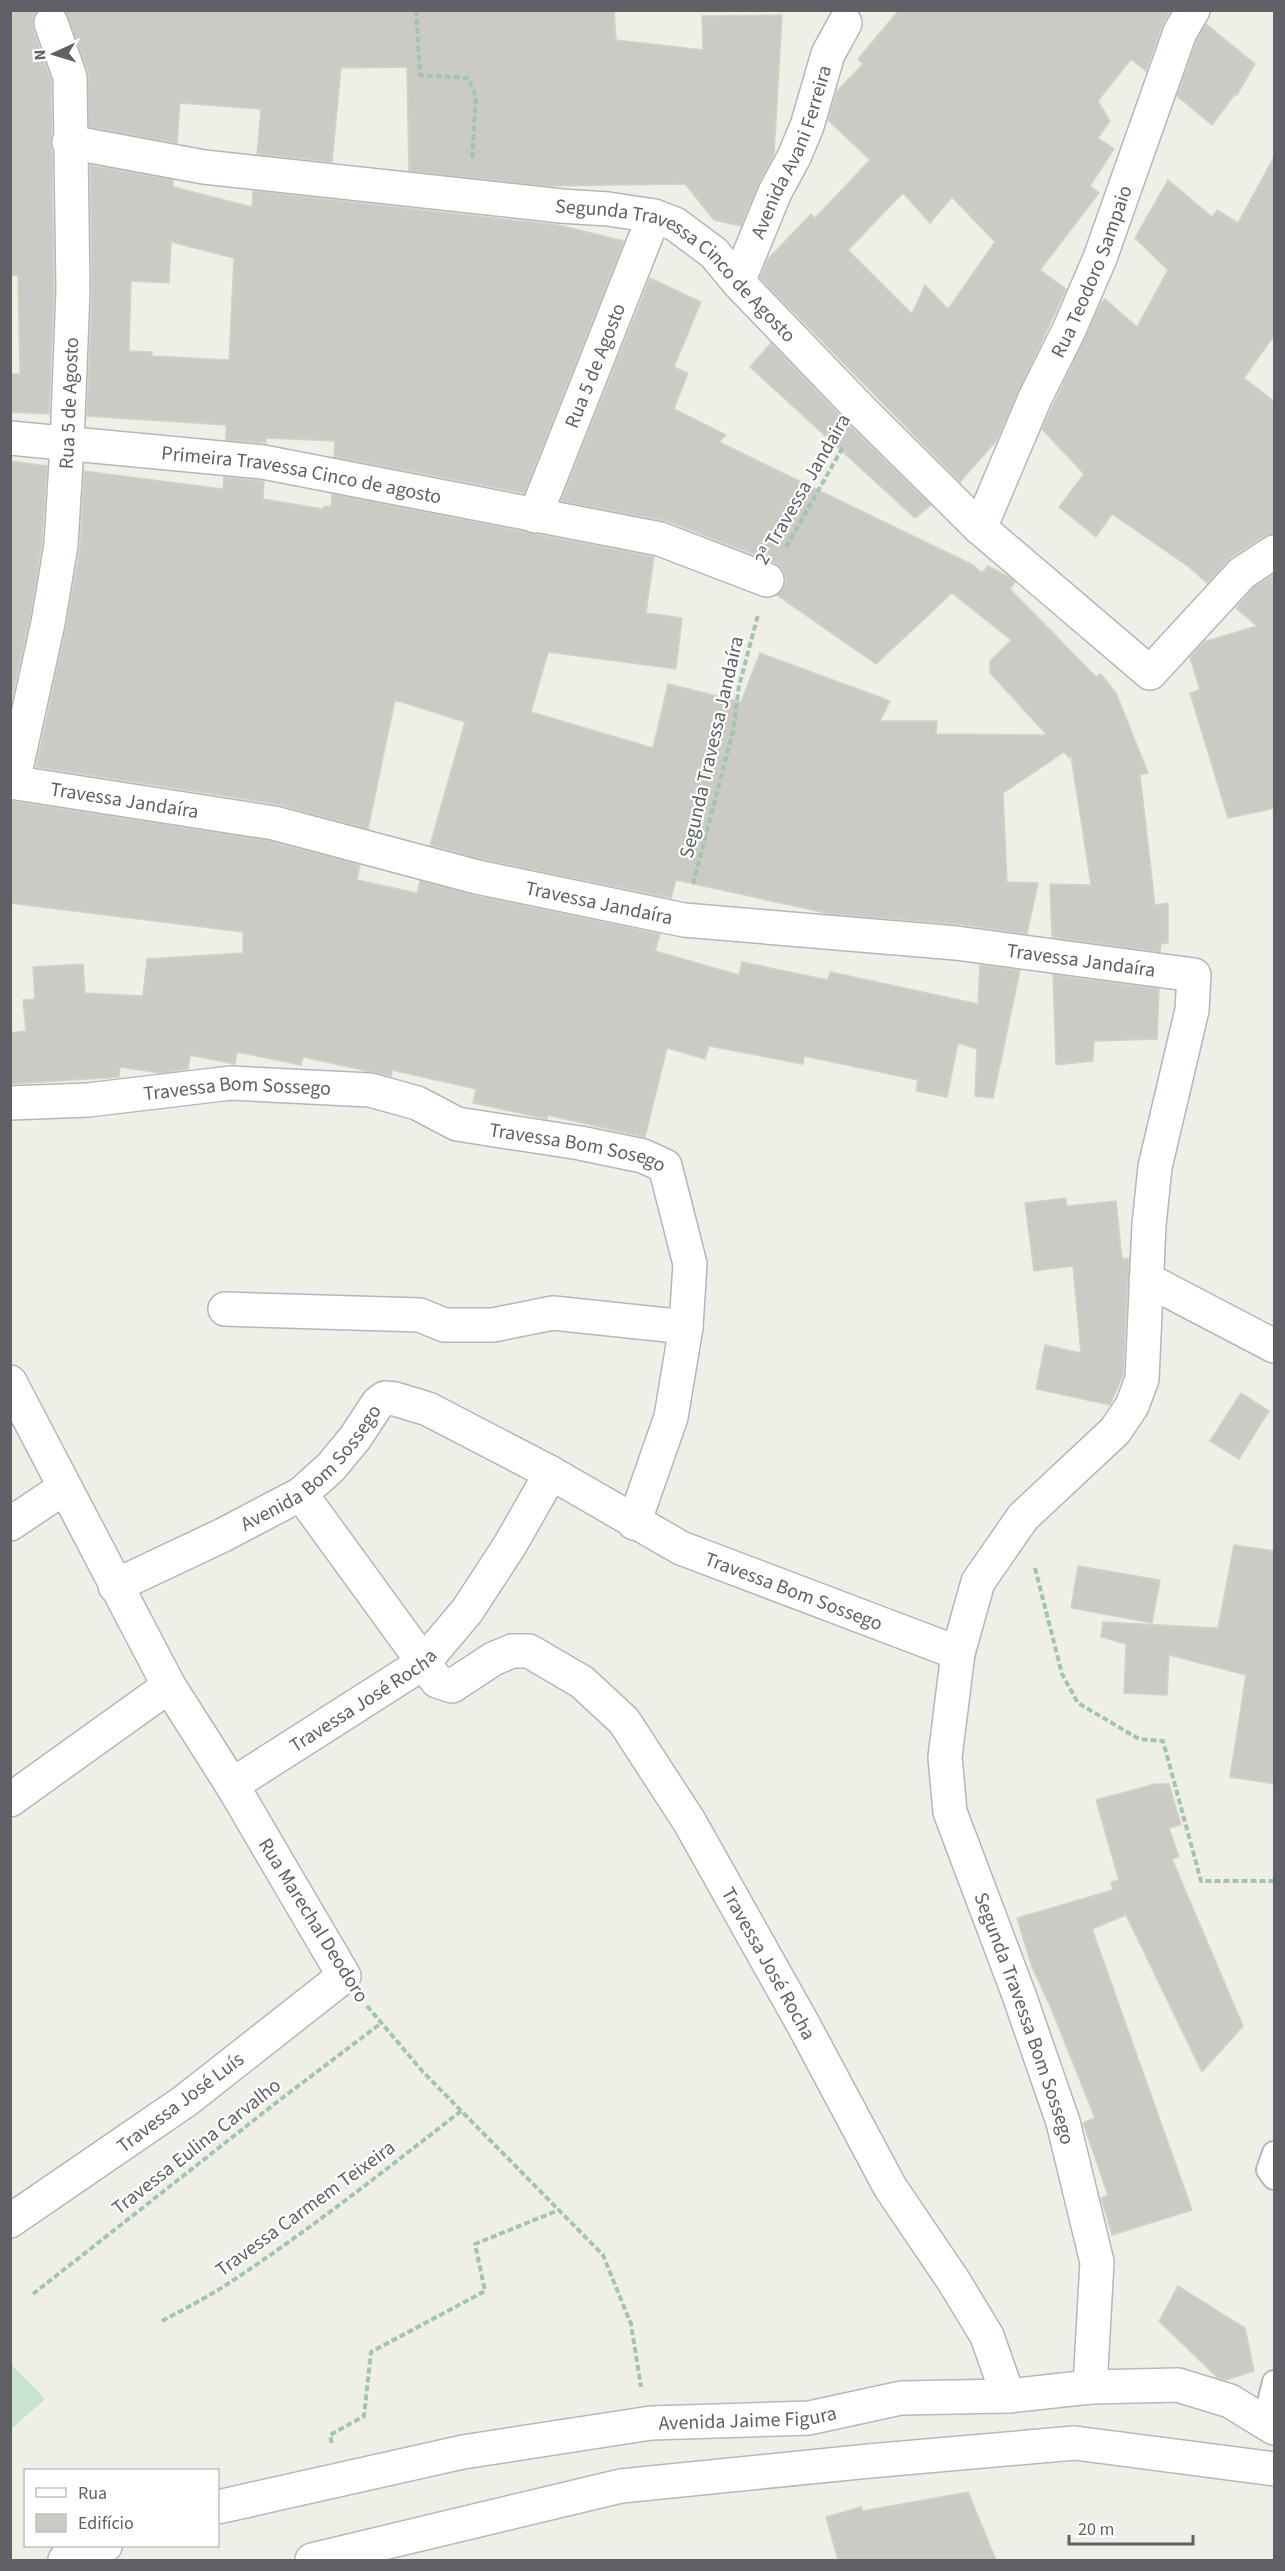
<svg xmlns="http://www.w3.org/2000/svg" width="1285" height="2571" font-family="'Source Sans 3',sans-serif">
<rect width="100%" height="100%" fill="#efefe8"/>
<path fill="#c8e4ce" d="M10 2363 45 2399 11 2429H10Z"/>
<path fill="#cbcac5" stroke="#d4d2c7" stroke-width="1.5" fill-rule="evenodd" d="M10 10H37L33 19V29L51 80 54 290 49 414 10 412V374H20L18 275 10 276Z
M64 10H614L616 40 703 50 702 16 782 15 774 154 758 185 741 226 714 220 685 184 548 186 409 171 407 67 341 68 332 162 257 154 261 109 180 103 177 143 89 127 88 71Z
M899 10H1171L1162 26 1146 71 1131 59 1098 101 1110 121 1098 138 1114 149 1090 186 1099 193 1040 270 1066 289 996 441 960 482 760 278 768 259 811 214 815 218 870 160 828 120 837 91 863 64 858 59ZM903 193 930 223 952 197 995 242 948 309 925 285 912 314 848 250Z
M1206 24 1255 64 1237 95 1235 94 1212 125 1177 96 1197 40Z
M1275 155V334L1244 378 1275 402V534L1264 536 1231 557 1207 583 1189 567 1112 514 1096 537 1059 507 1084 474 1042 429 1101 303 1105 299 1137 327 1168 270 1135 238 1168 180 1212 217 1217 210 1238 223Z
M90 165 173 180V187L252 207 253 191 558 225 624 241 524 493 334 457 335 441 266 438V443L226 440V425L87 416 92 290ZM171 242 234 258 229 360 152 356V352L129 351 131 281 169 283Z
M650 278 701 302 674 367 688 373 674 409 726 435 719 442 973 565 982 573 988 566 1007 576 1015 582 1010 589 1096 677 1101 674 1116 693 1148 773 1140 775 1155 905 1168 903V943L1161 944 1160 952 1052 937 1050 884 1091 885 1071 756 1069 758 1064 752 1003 793 1007 882 1038 883 1027 934 958 924 831 914 676 880 671 898 481 859 430 845 465 722 395 700 368 829 277 804 36 767 66 627 80 548 84 471 223 489 224 477 260 481H264L263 499 323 509 324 506 331 507 332 494 654 557 646 613 682 618 676 669 548 652 531 712 653 748 668 684 741 702 760 653 890 701 880 721H937L936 734 1047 735 990 673V661L1011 640 952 593 876 664 777 595 784 587 786 578 782 569 774 562 667 521 561 501Z
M771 343 849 425 931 505 915 518 750 367Z
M10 461 47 466 42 543 30 619 10 706Z
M1275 574V808L1228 818 1190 693 1200 690 1190 658 1204 642 1257 626 1236 608 1254 587Z
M10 801 270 841 360 865 357 880 417 893 420 881 473 895 660 934 655 951 739 975 742 962 828 980 830 972 978 1004 980 965 1020 970 993 1098 975 1096 977 1049 958 1043 947 1097 916 1091 918 1080 804 1056 803 1064 709 1046 705 1059 667 1048 645 1137 547 1115V1119L473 1103 476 1089 392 1070 391 1076 303 1057 301 1065 237 1052 235 1064 190 1055 188 1069 160 1073 120 1067 119 1077 10 1084V1033L26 1031 23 1000 35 999 33 967 83 964 85 993 143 996 147 959 243 953V932L10 903Z
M1053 975 1159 989 1157 1039 1094 1041 1093 1061 1056 1065Z
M1066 1198 1067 1206 1116 1201 1122 1259 1129 1258 1123 1375 1110 1405 1036 1389 1045 1345 1081 1353 1073 1266 1034 1271 1025 1203Z
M1241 1393 1269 1411 1239 1459 1210 1441Z
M1234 1545 1275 1551V1784L1230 1777 1246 1675 1169 1655 1167 1695 1124 1693 1126 1644 1101 1637 1103 1622 1218 1628Z
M1078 1566 1160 1580 1152 1623 1071 1608Z
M1155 1784H1169L1181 1825 1169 1828 1179 1857 1172 1859 1243 2026 1202 2072 1126 1915 1092 1929 1192 2210 1112 2235 1101 2198 1108 2195 1083 2123 1095 2118 1051 2008 1032 1967 1017 1918 1113 1890 1111 1882 1119 1880 1096 1800Z
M1178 2286 1245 2328 1254 2371 1226 2380 1218 2378 1159 2321Z
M968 2492 996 2560H838L826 2517 861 2507 863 2511Z"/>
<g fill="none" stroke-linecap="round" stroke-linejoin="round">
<g stroke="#b5b6bb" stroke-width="26">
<path id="lane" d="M1274 2153 1268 2170 1274 2178
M1264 2423 1274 2382"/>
</g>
<g stroke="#b5b6bb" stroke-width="36">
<g id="street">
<path id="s1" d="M69 142 204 167 561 206 608 209 654 216 675 224 714 253 738 282 863 412 980 528 1150 673 1242 573 1274 552"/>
<path id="s2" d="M738 282 775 192 794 157 807 126 828 54 845 23"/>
<path id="s3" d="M10 438 263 462 660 539 767 580"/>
<path id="s4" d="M535 516 654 216"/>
<path id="s5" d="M980 528 1035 398 1069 330 1100 258 1180 32 1193 10"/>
<path id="s6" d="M10 782 274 823 477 877 684 920 956 943 1194 975 1192 1010 1155 1167 1149 1225 1142 1379 1132 1406 1115 1431 1023 1517 978 1582 958 1653 945 1757 950 1812 1019 1995 1063 2122 1097 2262 1090 2387"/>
<path id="s7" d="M13 782 48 623 61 545 67 445 73 290 70 77 51 23"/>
<path id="s8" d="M10 1103 88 1100 231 1083 370 1090 417 1103 457 1124 580 1143 643 1156 665 1166 690 1264 686 1327 671 1417 634 1523"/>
<path d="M1146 1279 1274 1346"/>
<path d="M225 1309 420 1315 444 1325H493L553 1313 686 1327"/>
<path d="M10 1382 169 1686 232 1785 344 1976 185 2101 10 2221"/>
<path id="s9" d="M301 1494 437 1681 452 1686 493 1659 512 1651H529L582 1682 624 1721 689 1821 803 2024 890 2187 953 2280 987 2336 1008 2396"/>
<path d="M10 1524 64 1488"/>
<path id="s10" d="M115 1586 223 1535 301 1494 331 1467 355 1438 378 1403 385 1398 395 1399 428 1409 551 1473 681 1548 958 1653"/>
<path id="s11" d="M232 1785 423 1663 467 1611 510 1545 551 1473"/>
<path d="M10 1800 169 1686"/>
</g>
</g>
<g stroke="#b6b8bd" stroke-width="36">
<g id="secondary">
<path id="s12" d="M218 2507 463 2452 651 2423 809 2418 901 2398 1008 2396 1090 2387 1178 2385 1230 2401 1274 2428"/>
<path d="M65 2560 105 2546"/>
<path d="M312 2560 621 2486 869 2461 1075 2443 1274 2469"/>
</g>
</g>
<path stroke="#a2c4b3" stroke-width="4" stroke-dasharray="6 3" stroke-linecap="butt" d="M416 10 420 75 468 78 476 97 472 158
M786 547 843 447
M693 884 733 731 739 686 758 615
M1035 1568 1062 1674 1078 1703 1139 1739 1163 1741 1201 1881H1274
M367 2006 423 2072 603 2255 631 2324 641 2387
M33 2294 277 2102 380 2024
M162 2321C184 2309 206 2298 226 2285 307 2232 384 2171 461 2111
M332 2443 330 2435 364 2416 371 2352 485 2291 475 2244 559 2210"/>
<use href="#lane" stroke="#fff" stroke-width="22"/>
<use href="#street" stroke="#fff" stroke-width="33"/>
<use href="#secondary" stroke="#fff" stroke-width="33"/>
</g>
<g text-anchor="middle" stroke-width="4.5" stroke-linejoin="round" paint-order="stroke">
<g font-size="20" fill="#5f6166" stroke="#fff">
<text dy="7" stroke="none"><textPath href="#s2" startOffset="141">Avenida Avani Ferreira</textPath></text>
<text dy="7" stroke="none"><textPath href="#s5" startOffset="280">Rua Teodoro Sampaio</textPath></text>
<text dy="7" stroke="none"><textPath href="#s1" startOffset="634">Segunda Travessa Cinco de Agosto</textPath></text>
<text dy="7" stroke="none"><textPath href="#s4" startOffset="162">Rua 5 de Agosto</textPath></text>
<text dy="7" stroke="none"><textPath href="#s7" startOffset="384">Rua 5 de Agosto</textPath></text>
<text dy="7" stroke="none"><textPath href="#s3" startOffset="294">Primeira Travessa Cinco de agosto</textPath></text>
<text transform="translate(802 489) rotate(-60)" y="7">2ª Travessa Jandaira</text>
<text transform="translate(711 747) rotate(-77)" y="7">Segunda Travessa Jandaíra</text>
<text dy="7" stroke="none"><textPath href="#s6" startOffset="116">Travessa Jandaíra</textPath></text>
<text dy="7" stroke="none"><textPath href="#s6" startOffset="602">Travessa Jandaíra</textPath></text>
<text dy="7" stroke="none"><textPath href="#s6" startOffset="1088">Travessa Jandaíra</textPath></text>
<text dy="7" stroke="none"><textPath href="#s8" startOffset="228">Travessa Bom Sossego</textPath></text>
<text dy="7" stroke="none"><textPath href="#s8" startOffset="578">Travessa Bom Sosego</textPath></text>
<text dy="7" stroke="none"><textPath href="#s10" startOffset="232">Avenida Bom Sossego</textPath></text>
<text dy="7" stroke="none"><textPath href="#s10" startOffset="790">Travessa Bom Sossego</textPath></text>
<text dy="7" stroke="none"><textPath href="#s11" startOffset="156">Travessa José Rocha</textPath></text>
<text transform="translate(314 1920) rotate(58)" y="7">Rua Marechal Deodoro</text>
<text dy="7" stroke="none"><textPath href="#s9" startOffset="735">Travessa José Rocha</textPath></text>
<text dy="7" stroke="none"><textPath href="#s6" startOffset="2328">Segunda Travessa Bom Sossego</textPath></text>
<text transform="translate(180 2102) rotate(-37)" y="7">Travessa José Luís</text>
<text transform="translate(196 2146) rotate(-38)" y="7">Travessa Eulina Carvalho</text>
<text transform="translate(305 2208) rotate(-36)" y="7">Travessa Carmem Teixeira</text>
<text dy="7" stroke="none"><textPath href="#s12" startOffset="538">Avenida Jaime Figura</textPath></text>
</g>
</g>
<rect width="1285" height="2571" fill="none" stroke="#5f6166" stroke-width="24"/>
<rect x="24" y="2469" width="195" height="78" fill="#ffffff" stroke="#bfc0c2" stroke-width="1.5"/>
<rect x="36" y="2488" width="30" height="9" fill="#ffffff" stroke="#bfc0c2" stroke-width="1.5"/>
<text x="78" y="2499" font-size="18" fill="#5f6166">Rua</text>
<rect x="36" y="2514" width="30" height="18" fill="#cbcac5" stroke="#bfc0c2" stroke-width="1.5"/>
<text x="78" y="2529" font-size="18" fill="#5f6166">Edifício</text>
<g transform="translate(54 54) rotate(266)" stroke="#ffffff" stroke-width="4.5" paint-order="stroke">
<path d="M0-4.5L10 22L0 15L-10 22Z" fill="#5f6166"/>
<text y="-9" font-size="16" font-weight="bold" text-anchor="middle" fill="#5f6166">N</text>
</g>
<path d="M1069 2535v9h124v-9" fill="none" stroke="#5f6166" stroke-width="3"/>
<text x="1078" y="2535" font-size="18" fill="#5f6166" stroke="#ffffff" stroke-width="4.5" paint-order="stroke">20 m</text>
</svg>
